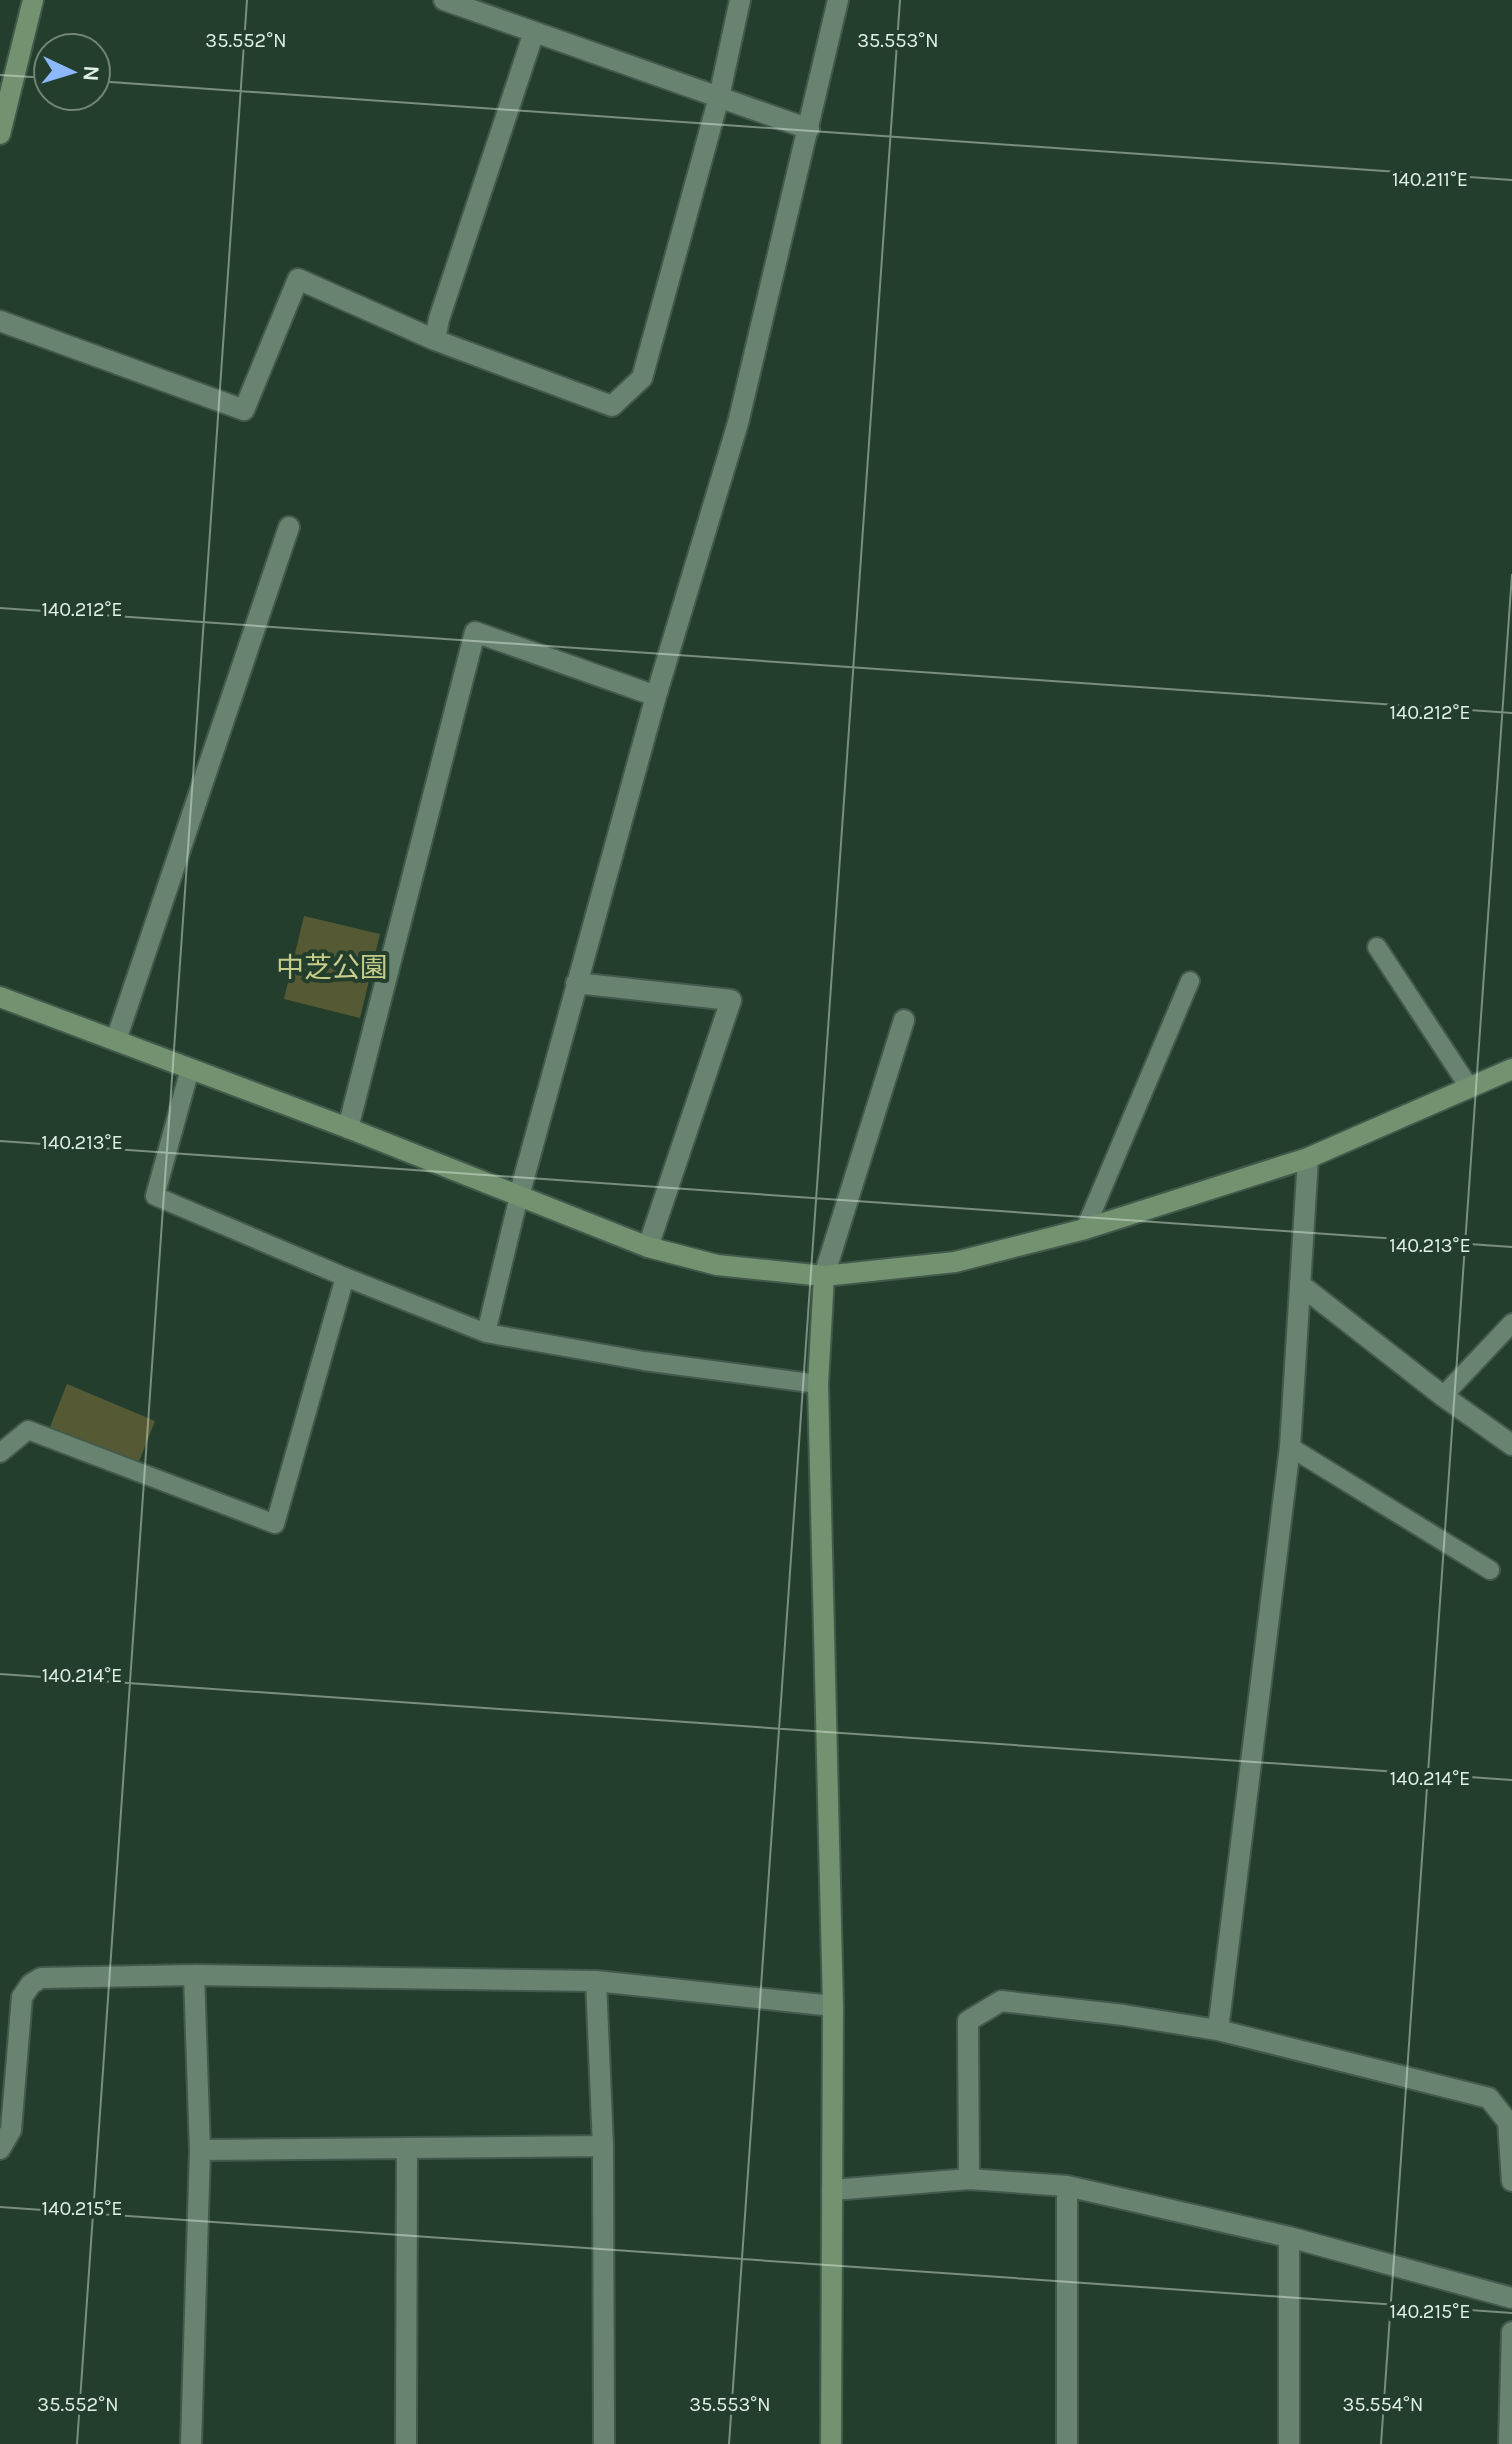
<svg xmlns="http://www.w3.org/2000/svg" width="1512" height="2444" font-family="Karla,'Noto Sans JP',sans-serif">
<rect width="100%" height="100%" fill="#243e2d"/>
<path fill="#565a34" d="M304 916 380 934 360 1018 284 999Z
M67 1384 155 1421 136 1469 48 1432Z"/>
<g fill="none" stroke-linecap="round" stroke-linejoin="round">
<g stroke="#425a4b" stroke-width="22">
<path id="lane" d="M1377 947 1469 1087
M190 1069 155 1196 345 1277 486 1333 644 1361 818 1384
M1085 1229 1190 981
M486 1333 519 1196
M1443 1396 1512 1323
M1290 1447 1490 1570
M0 1453 28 1430 275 1524 345 1277"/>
</g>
<g stroke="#425a4b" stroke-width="24">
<path id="street" d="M444 0 809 129
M534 32 439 319 435 340 612 406 642 378 719 97 740 0
M0 321 244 410 298 279 435 340
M576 983 731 1000 648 1247
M116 1040 289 527
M348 1128 475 632 656 696
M519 1196 656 696 738 423 838 0
M824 1276 904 1020
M1302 1286 1443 1396 1512 1445
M596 1981 603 2146 604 2444
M1218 2030 1290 1447 1308 1158
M0 2149 11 2130 22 1997 31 1984 41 1978 194 1975 596 1981 833 2006
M200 2150 603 2146
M969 2179 968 2021 1001 2001 1124 2015 1218 2030 1489 2098 1508 2122 1512 2181
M832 2190 969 2179 1067 2186 1289 2237 1512 2298
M191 2444 200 2150 194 1975
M406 2444 407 2148
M1067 2444V2186
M1289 2444V2237
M1509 2444 1512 2332"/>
</g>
<g stroke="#425a4b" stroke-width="24">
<path id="secondary" d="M0 134 33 0
M0 997 348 1128 648 1247 717 1265 824 1276 955 1262 1085 1229 1308 1158 1512 1069
M824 1276 818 1384 833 2006 831 2444"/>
</g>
<use href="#lane" stroke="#688471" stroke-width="18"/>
<use href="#street" stroke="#688471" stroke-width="20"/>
<use href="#secondary" stroke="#729270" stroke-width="20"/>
</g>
<path fill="none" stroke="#dfefe4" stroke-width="2" stroke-opacity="0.45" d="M0 75 48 78M96 81 1512 180M0 608 1512 713M0 1141 1512 1247M0 1674 1512 1780M0 2207 1512 2313M77 2444 247 0M729 2444 900 0M1381 2444 1512 574"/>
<g text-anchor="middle" stroke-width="8" stroke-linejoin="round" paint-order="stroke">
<g font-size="28" fill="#c6cd89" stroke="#243e2d">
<text x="332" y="977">中芝公園</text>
</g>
</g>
<g font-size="20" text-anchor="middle" fill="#dfefe4" stroke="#243e2d" stroke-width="8" stroke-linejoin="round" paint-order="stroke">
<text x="246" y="47">35.552°N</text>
<text x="898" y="47">35.553°N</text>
<text x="1430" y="186">140.211°E</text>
<text x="82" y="616">140.212°E</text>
<text x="1430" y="719">140.212°E</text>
<text x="82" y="1149">140.213°E</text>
<text x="1430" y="1252">140.213°E</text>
<text x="82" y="1682">140.214°E</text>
<text x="1430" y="1785">140.214°E</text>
<text x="82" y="2215">140.215°E</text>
<text x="1430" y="2318">140.215°E</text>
<text x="78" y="2411">35.552°N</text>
<text x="730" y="2411">35.553°N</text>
<text x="1383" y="2411">35.554°N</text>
</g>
<g transform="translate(72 72) rotate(94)"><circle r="38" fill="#243e2d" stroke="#6f8576" stroke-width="2"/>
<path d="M0-6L14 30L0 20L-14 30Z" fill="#8db9fc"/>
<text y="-12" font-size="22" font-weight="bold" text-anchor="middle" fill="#dfefe4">N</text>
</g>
</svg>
